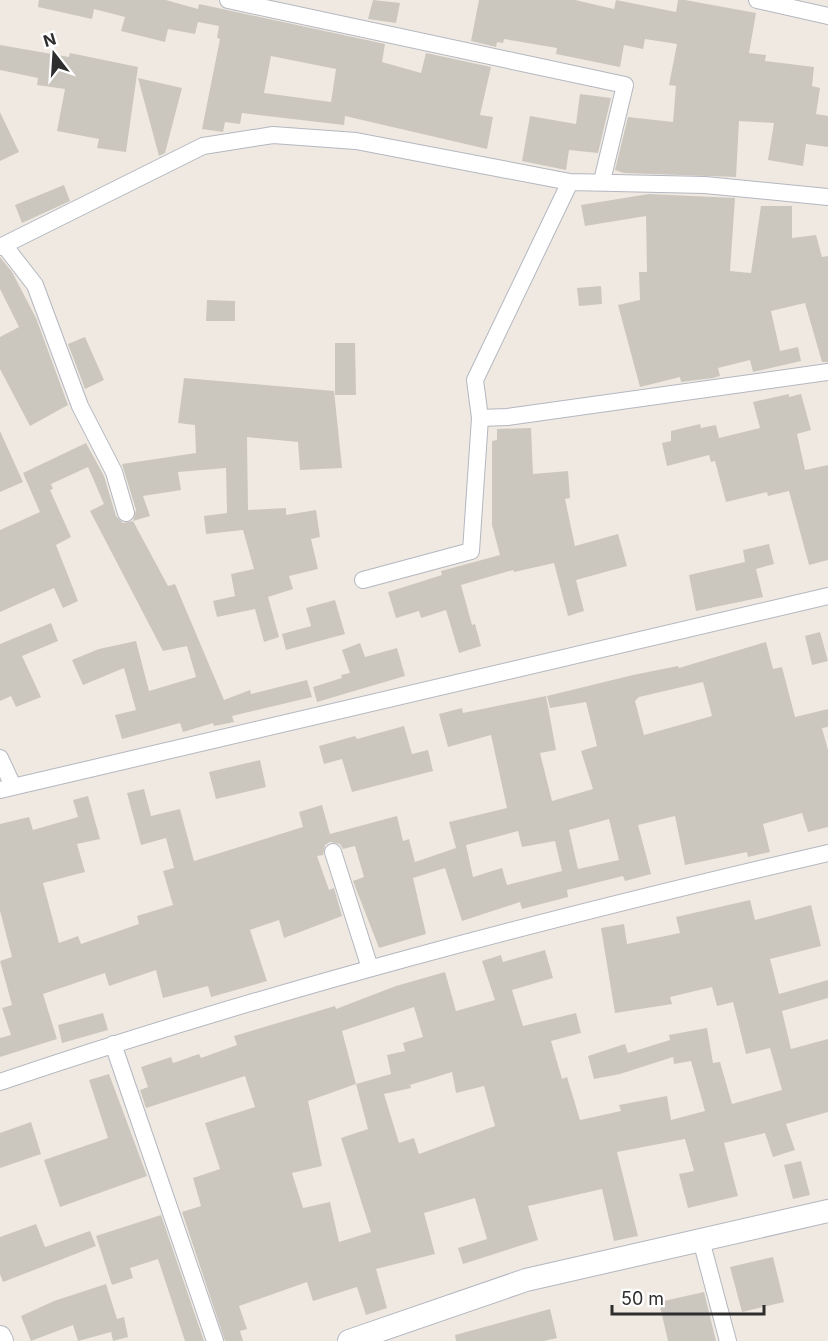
<svg xmlns="http://www.w3.org/2000/svg" width="828" height="1341" font-family="Inter,sans-serif">
<rect width="100%" height="100%" fill="#efe9e1"/>
<path fill="#cbc7bf" fill-rule="evenodd" d="M39 0H166L198 9 199 4 385 44 382 62 421 73 426 53 491 67 480 115 493 117 487 149 345 116 344 125 242 113 240 124 225 122 223 132 202 129 220 39 217 38 219 26 198 22 195 34 168 29 165 42 121 31 125 17 94 9 92 19 38 7ZM271 56 336 69 331 102 264 93Z
M373 0 400 3 396 23 368 19Z
M479 0H575L614 9 616 0 676 12 678 0H685L756 13 749 53 766 55 765 61 814 67 812 86 820 88 816 114 828 116V147L806 144 803 166 768 160 774 123 739 121 736 177 624 173 615 170 628 117 673 122 676 86 669 85 677 44 645 39 643 49 624 45 620 67 556 54 557 48 504 39 503 43 497 42 496 47 471 41Z
M0 45 69 57 70 53 138 67 126 152 97 148 99 139 57 131 65 89 37 85 38 78 0 70Z
M138 78 182 88 165 153 159 156Z
M580 94 611 98 598 153 569 150 566 170 522 161 530 116 576 124Z
M0 112 19 152 0 161Z
M64 185 70 201 22 223 15 205Z
M649 194 735 198 730 271 751 273 761 206H792V238L816 235 822 257 828 256V362H822L805 303 771 311 780 351 798 347 801 361 753 372 750 360 718 368 720 376 713 378 681 382 680 377 640 387 618 305 640 300 639 272H647L646 216 585 226 581 205Z
M0 257 12 272 36 318 68 405 30 426 0 369V337L19 327 0 289Z
M601 286 602 304 579 306 577 288Z
M207 300 235 301V321H206Z
M85 337 104 380 85 389 68 344Z
M335 343H355L356 395H335Z
M184 378 334 391 342 468 300 470 298 442 247 437 248 510 286 508V515L316 510 320 537 311 539 318 569 289 576 293 589 268 597 279 637 264 642 255 609 217 617 213 601 235 596 231 574 254 569 243 530 206 534 204 516 227 513 226 468 178 472 181 490 143 496 150 516 133 521 168 586 175 584 224 700 250 690 251 694 307 680 312 697 232 716 234 722 214 726 213 723 183 732 180 723 122 739 115 715 136 710 124 668 83 685 72 660 99 649 136 641 149 691 196 677 187 646 163 651 90 511 104 504 88 467 51 484 53 489 50 490 71 537 56 545 78 601 63 608 54 588 0 612V530L40 512 23 473 86 443 104 476 116 516 123 523 133 521 136 510 122 464 196 453 195 425 178 423Z
M789 394V397L801 394 811 430 797 434 805 470 828 465V560L809 565 789 491 768 496 767 492 726 502 715 461 711 462 709 455 667 466 662 443 671 441V431L700 424 701 428 716 425 719 438 760 428 753 402Z
M531 428 533 474 568 471 570 498 565 499 575 546 618 534 627 566 576 580 584 611 568 616 554 563 514 572 513 570 461 585 472 625 475 624 481 646 459 653 446 610 421 618 419 611 396 618 388 592 442 575 441 571 500 555 492 525V441L497 440V429Z
M0 431 23 482 0 492Z
M769 544 774 564 756 569 763 597 696 611 689 575 745 562 743 550Z
M335 600 345 634 286 650 282 634 311 626 306 608Z
M51 623 58 641 22 656 41 697 16 707 11 696 0 701V644Z
M820 632 828 661 812 665 805 636Z
M766 642 773 669 782 667 795 717 828 709V727L822 728 828 750V827L808 832 802 813 763 824 770 852 748 857 747 852 685 865 675 816 638 825 651 874 625 881 623 876 567 890 568 897 522 909 520 902 462 921 445 868 413 878 426 934 379 948 353 881 364 877 355 846 343 849 340 844 330 842 325 845 323 855 317 856 329 890 334 888 342 916 284 938 279 920 250 930 267 981 211 997 208 986 163 998 156 970 109 986 105 973 43 994 57 1039 0 1057V1038L11 1035 2 1008 12 1005 0 961 12 957 0 911V824L29 817 33 830 78 817 73 800 88 796 100 839 77 844 85 872 43 883 59 943 78 936 81 944 139 924 137 916 173 905 163 871 174 868 166 838 141 845 127 793 144 789 151 816 180 809 194 861 303 827 299 812 322 805 330 834 397 816 403 841 409 839 415 862 459 847 456 848 449 822 507 808 491 735 448 747 439 714 462 708 463 713 546 696 556 750 540 753 552 801 593 789 581 751 597 746 586 702 550 708 547 696 633 675 678 666 679 668ZM703 682 712 716 644 735 635 701 639 697ZM609 819 619 860 578 869 569 830ZM518 831 522 847 555 841 562 871 507 885 502 868 473 877 466 845Z
M360 643 365 657 397 648 405 676 317 702 313 687 342 678 341 675 350 673 342 650Z
M404 726 412 754 428 750 433 771 352 792 342 759 324 764 319 746 355 736 357 739Z
M260 760 266 787 216 799 209 772Z
M750 900 755 920 811 905 821 946 770 959 779 994 828 980V998L782 1011 791 1049 828 1039V1112L786 1124 795 1150 773 1157 765 1133 724 1143 738 1196 688 1208 679 1174 694 1171 685 1139 617 1152 638 1236 614 1241 602 1189 528 1206 538 1240 463 1264 458 1248 487 1239 475 1198 424 1213 435 1254 376 1269 387 1308 366 1315 357 1287 313 1301 307 1282 239 1306 247 1329 240 1331 243 1341H225L182 1212 201 1206 193 1178 220 1169 205 1123 255 1107 245 1076 146 1108 140 1090 148 1087 141 1067 171 1057 173 1063 199 1054 201 1058 237 1045 234 1036 335 1006 336 1009 396 986 445 972 456 1011 495 1000 482 961 501 955 503 962 545 950 553 978 512 990 523 1026 576 1013 581 1033 551 1041 562 1079 567 1077 580 1120 621 1111 619 1105 667 1096 671 1120 705 1111 691 1061 674 1064 673 1057 620 1074 594 1079 588 1056 625 1044 628 1053 670 1040 669 1035 707 1028 713 1063 720 1062 732 1104 782 1090 770 1048 746 1054 733 1002 717 1006 712 987 670 997 672 1004 615 1013 601 928 624 924 627 944 680 933 676 917ZM414 1007 423 1037 403 1043 405 1051 387 1055 391 1074 356 1084 342 1031ZM452 1072 456 1093 484 1086 495 1126 419 1154 414 1138 399 1143 384 1094 411 1088 410 1085ZM356 1084 368 1129 341 1138 371 1232 339 1242 330 1202 303 1208 292 1173 322 1166 308 1101Z
M103 1013 108 1030 62 1043 58 1025Z
M109 1074 147 1176 60 1207 44 1160 108 1138 89 1080Z
M31 1122 41 1154 0 1168V1133Z
M801 1161 810 1195 793 1199 784 1165Z
M161 1215 204 1341H185L158 1259 130 1268 133 1278 112 1285 96 1236Z
M36 1224 45 1247 90 1231 96 1246 3 1282 0 1274V1237Z
M773 1257 784 1302 742 1312 730 1267Z
M106 1284 117 1319 124 1317 128 1337 113 1341 111 1332 78 1341 73 1325 31 1341 21 1316 54 1301Z
M704 1292 716 1341H668L659 1302Z
M550 1309 557 1338 544 1341H456L455 1335Z"/>
<g fill="none" stroke-linecap="round" stroke-linejoin="round">
<g stroke="#b4b7c1" stroke-width="18">
<path id="street" d="M228 0 625 85 602 181
M757 0 828 16
M570 182 475 380 480 418 507 417 828 372
M4 245 35 285 80 406 114 472 126 513
M0 247 203 146 273 135 356 141 570 182 705 185 828 197
M363 580 471 551 480 418
M0 758 13 786
M0 790 828 596
M333 852 370 968
M113 1044 215 1341
M0 1082C271 990 549 918 828 853
M701 1240 728 1341"/>
</g>
<g stroke="#b4b7c1" stroke-width="24">
<path id="secondary" d="M0 1337 2 1341
M349 1341 526 1280 828 1211"/>
</g>
<use href="#street" stroke="#fff" stroke-width="16"/>
<use href="#secondary" stroke="#fff" stroke-width="22"/>
</g>
<g transform="translate(54 54) rotate(343)" stroke="#ffffff" stroke-width="4.5" paint-order="stroke">
<path d="M0-4.5L10 22L0 15L-10 22Z" fill="#2e2e2e"/>
<text y="-9" font-size="16" font-weight="bold" text-anchor="middle" fill="#2e2e2e">N</text>
</g>
<path d="M612 1305v9h152v-9" fill="none" stroke="#2e2e2e" stroke-width="3"/>
<text x="621" y="1305" font-size="18" fill="#2e2e2e" stroke="#ffffff" stroke-width="4.5" paint-order="stroke">50 m</text>
</svg>
